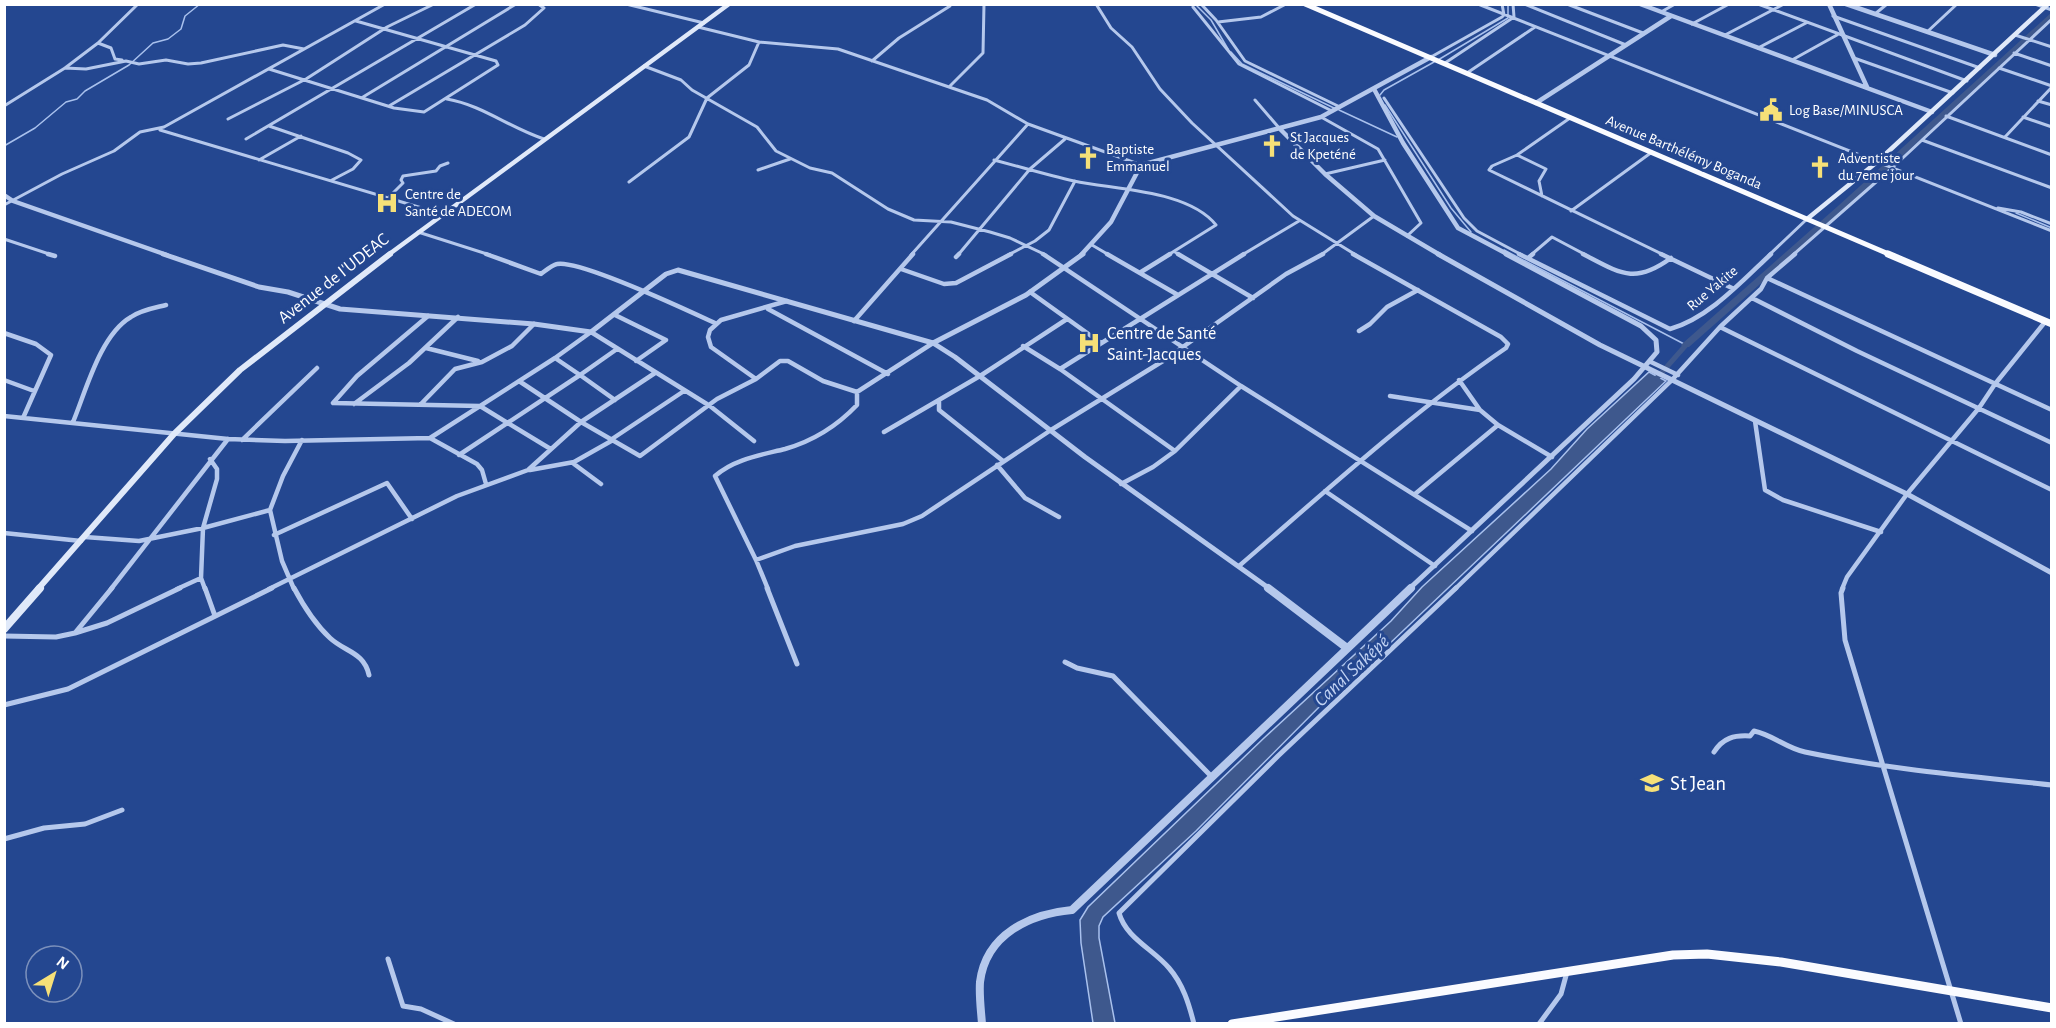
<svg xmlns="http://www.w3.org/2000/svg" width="2056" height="1028" font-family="'Alegreya Sans',sans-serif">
<rect width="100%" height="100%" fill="#244790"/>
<path fill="#3e588d" stroke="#a9c1ed" stroke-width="1.5" d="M1649 372 1666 381 1365 667 1332 694 1196 831 1103 917 1099 926V938L1115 1023H1093L1081 943 1080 920 1088 907 1264 738 1391 621 1422 587 1551 469 1587 429Z"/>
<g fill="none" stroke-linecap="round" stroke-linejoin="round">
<path stroke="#a9c1ed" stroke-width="1.5" d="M1195 4 1211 20 1228 49
M1231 52 1242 64 1334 108
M1438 60 1508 18V4
M1380 95 1384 90 1434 62
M1385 105 1451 208 1471 232
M1339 110 1397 137
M4 146 35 128 66 102 77 99 85 91 129 65 153 43 168 39 181 29 185 16 200 4
M2016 213 2052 228
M1504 250 1686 345"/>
<path stroke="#3e588d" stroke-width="5" d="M1657 378 1686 345"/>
<path fill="#3e588d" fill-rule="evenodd" d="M2052 12V18L1844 210 1689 347H1683L1681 345 1683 343 1838 206Z"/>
<path stroke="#b5c8ec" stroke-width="3" d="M626 4 704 23
M1096 4 1111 28 1132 47 1160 89 1192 123 1293 216 1356 255
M1201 4 1216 20 1245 61 1340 107
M1478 4 2052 231
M1513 4 1514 17
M1524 4 1626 45
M1567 4 1643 33
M1758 4 1967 81
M2035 4 2052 10
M1193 7 1239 64 1332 111
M1661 12 1675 4
M1875 14 1887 4
M1833 16 1980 68
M1218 22 1261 17 1286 4
M1692 24 1729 4
M698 27 759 42 838 49 987 100 1028 124 1141 165
M1927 32 1957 4
M1725 35 1784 4
M2015 35 2052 47
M98 43 111 48 115 59 122 60
M1758 48 1806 23
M2014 53 2052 66
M1431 57 1502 17 1504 15 1502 4
M1854 58 1953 93
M1792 60 1837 35
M872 61 899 38 950 6
M1445 63 1514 17
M644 66 681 80 692 90 757 127 776 151 810 168 832 173 888 209 914 220 951 222 990 232 1010 238 1046 255
M65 68 86 69 126 61 139 64 166 60 188 64 201 63 283 45 304 49
M1999 68 2052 86
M269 69 394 108 424 112 498 65 496 61 356 21
M1467 73 1535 27
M950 86 983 53 984 4
M363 97 516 4
M1384 98 1464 218 1477 231 1522 255
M447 99C482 105 510 128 544 139
M1255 100 1280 129
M2038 101 2052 105
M4 106 65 68 98 43 138 4
M389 106 525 25 544 8 538 4
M1946 116 2052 155
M1321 117 1378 149 1421 223 1407 236
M2023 117 2052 127
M1570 118 1517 155 1492 166 1489 170 1664 255
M228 119 306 79 387 27 434 4
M269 126 348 153 361 160 353 169 332 180
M160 130 442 214
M2005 137 2052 87
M246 139 476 4
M1922 140 2052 188
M1517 155 1546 169 1539 181 1542 196
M259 160 301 136
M994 160C1021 167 1047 175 1074 181 1116 190 1188 190 1216 225L1168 255
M758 170 790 159
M1325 174 1385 160
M629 182 689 137 707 98 749 65 759 42
M389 197 403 183 401 180 403 176 436 171 440 166 448 163
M4 205 62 174 114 151 140 132 164 127 385 4
M1998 208 2021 212 2052 224
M1571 211 1652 152
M418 232 490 255
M4 239 52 255
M1092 245 1109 255
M1175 252 1180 255
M911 255 1028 124
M958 255 1030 169 1065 139
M1008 255 1035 241 1049 230 1075 181
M1242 255 1299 221
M1321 255 1374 216
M1531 255 1552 237 1586 255
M1769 255 1807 219
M1793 255 1892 168 2052 19"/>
<path stroke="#b5c8ec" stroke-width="4.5" d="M48 254 55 256
M486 254 541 274C545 271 552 265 557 264 579 259 689 311 715 323
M1043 254 1241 386 1472 531
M1107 254 1178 295
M1178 254 1253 298
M1519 254 1670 329C1709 318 1742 281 1771 254
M1583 254C1620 273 1634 285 1671 258
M1661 254 1732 288
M956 257 959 254
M1528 258 1533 254
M901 269 944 284 956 283 1011 254
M1141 272 1170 254
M1767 278 2052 410
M1030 292 1101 343
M1752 298 1857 351 2052 443
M768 309 888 374
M615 315 666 340 636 361
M428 316 357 376 333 403 480 406 549 448
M854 321 913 254
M1720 327 2052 490
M1359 331 1370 324 1387 307 1418 290
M4 333 36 344 51 355 23 418
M1023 346 1060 369 1175 451
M426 348 478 361
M555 358 580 375 617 349
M1651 362 1678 375
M1060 369 1244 254
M756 379 711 347 708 337 710 330 721 320 787 301
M4 380 34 391
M1459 380 1480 410 1498 425 1552 457
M519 381 581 422 640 456 717 399 756 379 780 361H788L823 381 857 392 933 343
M1390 396 1480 410
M939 401V410L1003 461
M354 404 409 363 458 317
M420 405 455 369 482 362 512 346 534 324
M4 416 228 439 285 441 430 438 477 464 482 470 486 484
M1755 421 1765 490 1783 500 1881 532
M73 422C86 391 100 335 131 317 141 310 154 308 166 305
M884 432 980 376 1067 319
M430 438 555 358 591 332 710 406 754 441
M612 439 684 391
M242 440 317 368
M459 455 580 375 615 400
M574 464 601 484
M997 465 1025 498 1059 517
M530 470 574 462 613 440
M1121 484 1153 467 1175 451 1241 386
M1325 491 1435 566
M1415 494 1498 425
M270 510 283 476 302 440
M4 533 81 541
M274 535 387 483 412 519
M85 537 139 541 203 528 270 510 282 561 294 589
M756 560 795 546 903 524 922 516 1051 430 1163 361 1286 274 1323 254
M1239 566C1326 491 1411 413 1506 348L1508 344 1501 337 1353 254
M111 589 228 439
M177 589 201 578
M205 589 201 578 203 528 217 479V469L210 459
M269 589 457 496 528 470 581 422 655 373
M768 589 756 560 715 476C734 459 761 455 785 449 813 441 837 426 857 405V392
M1455 589 1671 381 1720 327 1761 289 1767 278 1795 254
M1842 589 1847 577 1907 494 1979 408 1995 384 2045 322"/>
<path stroke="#b5c8ec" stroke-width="5" d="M205 588 215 616
M294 588C303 605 315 624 330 638 345 652 364 652 369 675
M767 588 797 664
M1843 588 1841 593 1845 640 1961 1024
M75 633 107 623 180 588
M4 636 56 637 75 633 112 588
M1065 662 1077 668 1113 676 1211 776
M4 705 68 689 272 588
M1714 752C1723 738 1734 735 1750 736L1754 731C1773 735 1786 748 1805 752 1886 769 1969 776 2052 785
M4 839 44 828 85 824 122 810
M388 959 403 1006 421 1009 454 1024
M1194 1024C1189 1004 1183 984 1169 968 1153 949 1126 938 1119 913L1278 756 1456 588
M1539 1024 1561 994 1567 972"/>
<path stroke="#b5c8ec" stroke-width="4.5" d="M1640 4 1932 112
M1829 4 1867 87
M1846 4 1995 55
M1374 89 1403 143 1458 228 1509 255
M1536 103 1671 16
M1280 129 1325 174 1374 216 1440 255
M4 195 13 201 167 255
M1081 255 1111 222 1141 165 1321 117 1431 57"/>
<path stroke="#b5c8ec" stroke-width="5" d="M163 254 259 287 288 292 340 309 534 324 591 332 666 274 678 270 933 343 955 357 1085 457 1270 589
M1438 254 1600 345 1907 494 2052 573
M933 343 1026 295 1083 254
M1409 589 1634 379 1657 352 1656 340 1641 326 1506 254"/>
<path stroke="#b5c8ec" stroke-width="8" d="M1268 588 1347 648
M982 1024C981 1010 979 996 980 982 986 934 1030 914 1072 910L1411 588"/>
<path stroke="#e0e9f9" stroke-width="4.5" d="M1807 219 1877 162 2048 4
M388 255 729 4"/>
<path stroke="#e0e9f9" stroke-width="6" d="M38 589 174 434 240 370 390 254"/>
<path stroke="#e0e9f9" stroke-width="8" d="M4 629 40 588"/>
<path stroke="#fafbff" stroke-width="5" d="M1305 4 1891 255"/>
<path stroke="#fafbff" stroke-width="7" d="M1888 254 2052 324"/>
<path stroke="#fafbff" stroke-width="9" d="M1232 1024 1673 955 1707 954 1781 962 2052 1008"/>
</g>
<defs>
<g id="civic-bare" transform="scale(1.8)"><path d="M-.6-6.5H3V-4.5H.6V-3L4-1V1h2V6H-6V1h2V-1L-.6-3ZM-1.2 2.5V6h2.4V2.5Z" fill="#f6e078" stroke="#244790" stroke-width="2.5" paint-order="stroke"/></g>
<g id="church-bare" transform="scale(1.8)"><path d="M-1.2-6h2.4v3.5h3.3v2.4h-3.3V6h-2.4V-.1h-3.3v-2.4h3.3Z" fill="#f6e078" stroke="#244790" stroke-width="2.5" paint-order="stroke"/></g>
<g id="hospital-bare" transform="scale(1.8)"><path d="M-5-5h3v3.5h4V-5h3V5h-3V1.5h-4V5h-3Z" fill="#f6e078" stroke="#244790" stroke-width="2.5" paint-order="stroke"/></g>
<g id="school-bare" transform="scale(1.8)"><path d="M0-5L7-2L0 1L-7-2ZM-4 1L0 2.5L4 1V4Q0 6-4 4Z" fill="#f6e078" stroke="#244790" stroke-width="2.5" paint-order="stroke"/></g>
</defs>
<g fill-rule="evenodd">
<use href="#civic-bare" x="1771" y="110"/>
<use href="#church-bare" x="1272" y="146"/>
<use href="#church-bare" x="1088" y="158"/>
<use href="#church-bare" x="1820" y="167"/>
<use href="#hospital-bare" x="387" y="203"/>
<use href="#hospital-bare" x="1089" y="343"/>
<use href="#school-bare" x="1652" y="783"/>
</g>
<g text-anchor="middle" stroke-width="6" stroke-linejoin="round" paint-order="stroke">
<g font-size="15" fill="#fff" stroke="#244790" text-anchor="start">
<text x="1789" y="115">Log Base/MINUSCA</text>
<text x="1290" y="142">St Jacques<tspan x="1290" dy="17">de Kpeténé</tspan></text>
<text x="1106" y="154">Baptiste<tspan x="1106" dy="17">Emmanuel</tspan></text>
<text x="1838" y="163">Adventiste<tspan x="1838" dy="17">du 7eme jour</tspan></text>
<text x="405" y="199">Centre de<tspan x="405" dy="17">Santé de ADECOM</tspan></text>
</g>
<g font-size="15" fill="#fff" stroke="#244790">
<text transform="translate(1684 152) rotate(23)" y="5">Avenue Barthélémy Boganda</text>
<text transform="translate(1712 288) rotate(-40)" y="5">Rue Yakite</text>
</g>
<g font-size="18" fill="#fff" stroke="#244790">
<text transform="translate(333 278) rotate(-38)" y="6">Avenue de I'UDEAC</text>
</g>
<g font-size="18" fill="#fff" stroke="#244790" text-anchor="start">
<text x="1107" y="339">Centre de Santé<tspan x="1107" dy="21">Saint-Jacques</tspan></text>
</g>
<g font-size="20" font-style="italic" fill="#c1d2f3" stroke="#244790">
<text transform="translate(1351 670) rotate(-43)" y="7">Canal Saképé</text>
</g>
<g font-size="21" fill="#fff" stroke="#244790" text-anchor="start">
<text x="1670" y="790">St Jean</text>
</g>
</g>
<rect width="2056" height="1028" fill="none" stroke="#ffffff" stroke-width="12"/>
<g transform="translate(54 974) rotate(38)"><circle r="28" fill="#244790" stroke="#7c91bc" stroke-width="1.5"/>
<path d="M0-4.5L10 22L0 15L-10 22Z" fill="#f6e078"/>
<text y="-9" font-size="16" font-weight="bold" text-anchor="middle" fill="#ffffff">N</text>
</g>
</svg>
